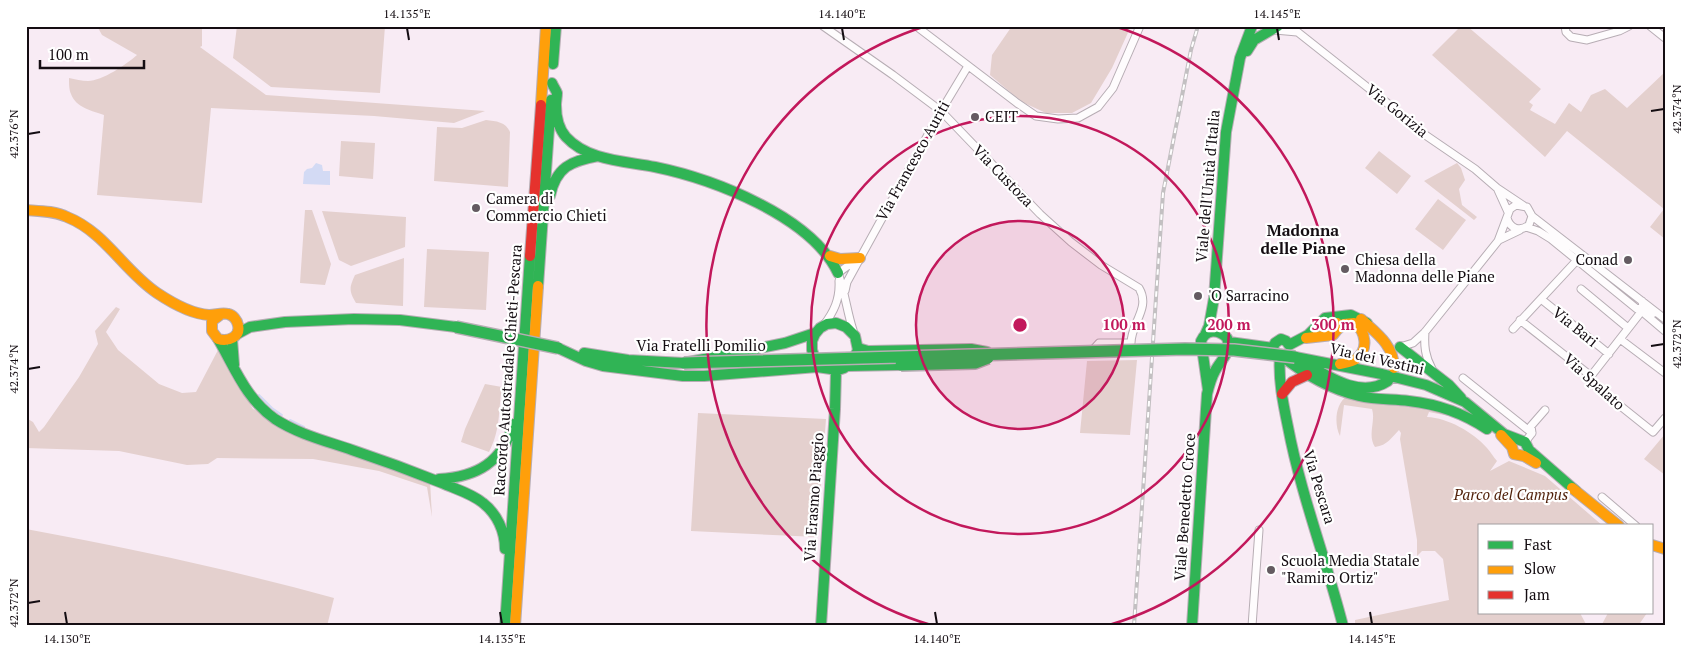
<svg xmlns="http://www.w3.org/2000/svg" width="1691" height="652" font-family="'PT Serif',serif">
<rect width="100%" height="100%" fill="#f8ebf4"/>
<path fill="#e4d0ce" d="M97 26H202V46L200 47 266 95 485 111 454 123 374 116 211 108 202 203 97 195 104 115C93 111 76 108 71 94 69 90 69 83 69 78 75 79 82 81 88 81 102 81 127 64 137 55L102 35Z
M237 26H385L380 93 271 87 233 58Z
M1012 26H1131L1112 68 1091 103 1072 113H1046L1022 102 990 75 992 55Z
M1461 26H1467L1541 89 1529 102 1533 105 1530 110 1555 124 1569 103 1581 112 1591 95 1605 89 1627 108 1665 72V239L1650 227 1664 209 1567 131 1545 157 1432 55Z
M486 120C496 121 506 122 510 132L508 187 434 181 437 127 462 128Z
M341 141 375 143 373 179 339 176Z
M1379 151 1411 176 1397 194 1365 168Z
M1457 163 1461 168 1465 180 1459 189 1462 205 1477 217 1474 220 1424 181Z
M1438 199 1466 220 1443 250 1415 229Z
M305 210H312L331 264 325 285 300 283Z
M322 211 406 217 405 247 351 266 339 260Z
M427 249 489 252 486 310 424 307Z
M404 258 403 306 356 303C349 291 349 288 355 275Z
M116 307 120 309 106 332 118 350 159 384 182 393 196 392 218 350 253 409 430 481 432 517 427 487 379 471 313 459 217 458 208 464 187 465 119 451 26 448V418L33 422 39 432 44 427 79 377 98 344 95 331Z
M1137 360 1130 435 1080 433 1087 361Z
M485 384 502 387C498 411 501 429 489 452L461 442 465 429Z
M1347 396 1398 401 1452 415 1449 416 1429 412 1427 417C1448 418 1473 432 1487 448 1491 452 1493 457 1497 461L1490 471 1509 461 1545 476 1603 526H1480V613H1580L1587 626H1355V620L1449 600 1443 559 1435 551H1422L1417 556V540L1400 439 1401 433 1399 430C1391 438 1388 445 1375 447 1367 435 1376 421 1372 409L1344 405 1340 436C1334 424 1335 404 1347 396Z
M698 413 826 419 817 537 691 531Z
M1665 434V475L1644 459Z
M26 529C130 548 232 570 334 598L327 626H26Z
M1608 613H1647L1638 626H1601Z"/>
<path fill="#d3daf4" d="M316 163 322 165 323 171H330V185L303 184 304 172 307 169 312 168Z"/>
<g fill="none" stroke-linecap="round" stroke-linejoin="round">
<path stroke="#d3daf4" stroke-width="2" d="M259 395 272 408 282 415
M290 420 304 427"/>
<g stroke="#b7adb4" stroke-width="9">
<path id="street" d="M823 26 893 75 941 111 1040 214 1071 242 1101 265 1139 288C1151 308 1131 323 1131 343H1099L1090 353
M916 26 1017 103 1036 116 1058 119 1078 118 1098 107 1113 88 1140 26
M1290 26 1386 102 1418 130 1475 169 1497 188 1524 206
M1565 26 1566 32 1571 37 1587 40 1619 31 1629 26
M1650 26 1665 38
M1275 30 1297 32
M1498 190 1508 212
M1532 216 1665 319
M1526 227 1538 231 1551 239 1637 309 1643 307 1642 301
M1499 240 1520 230
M838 273C845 292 847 312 853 330
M838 273 856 260
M1581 289 1628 328
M845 291 847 282 941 111 968 66
M1541 299 1609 354
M1654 313 1648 310 1645 314 1665 331
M1520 320 1591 376 1588 380 1653 432 1665 418
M823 326C834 312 840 299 839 281
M1513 329 1579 258
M1425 332C1424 346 1425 356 1432 369
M1620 339 1665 373
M1400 347 1413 343 1425 332 1498 241 1510 209 1516 205 1527 207 1532 216 1529 225C1520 232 1510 229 1507 218
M1591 376 1641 312
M1463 378 1532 433 1525 442
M1532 433 1531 426 1545 410
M1602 497 1636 526
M1252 626 1259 530"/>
</g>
<g stroke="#b7adb4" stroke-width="12">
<path id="fast" d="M1247 51 1254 40 1278 26
M553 64 556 26
M552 83C553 86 556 90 557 93 557 97 556 101 556 105 556 116 558 128 566 137 588 161 625 161 655 167 713 179 811 216 838 273
M550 196C556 167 571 161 598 156
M538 286 551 100
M237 334 250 327 285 322 354 319 400 320 456 327
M1205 335 1209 326 1214 298 1226 132 1240 58 1252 26
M218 339C235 368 246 399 275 419 298 434 326 441 352 450 382 460 412 471 442 483 455 489 471 493 483 503 497 514 505 531 505 549
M232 339 234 365
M1229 342 1273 348
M1289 345 1308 335 1325 318 1351 315 1367 323
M1400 347 1449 385 1461 398
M558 348 586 361 603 366 683 376H704L817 367 838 370 844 368 852 362 858 350 855 336 846 327 836 323 827 324 820 328 815 334 812 341V350L815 359 822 367
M858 348 868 351 971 349 987 352
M1273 348 1275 343 1281 339 1286 341 1289 345
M584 353 628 360 684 363 785 343 815 333
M1280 355C1278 379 1283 403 1288 427 1301 495 1326 559 1343 626
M1282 356C1305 375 1330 389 1359 396 1376 400 1392 399 1409 401 1437 404 1463 413 1487 429
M1295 357 1382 374 1426 385 1465 402 1504 434 1525 442 1529 450 1576 491
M1305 363C1329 377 1361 399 1388 381
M847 366 901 365
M439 479C477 477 503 462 513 424
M505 626 530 256
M821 626 835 409 836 370
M1192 626 1207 394C1209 386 1211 378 1215 371 1221 359 1232 353 1227 338 1218 329 1206 329 1201 341L1208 390"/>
</g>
<g stroke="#b7adb4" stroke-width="12">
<path id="slow" d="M541 105 546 26
M26 210C40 211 55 211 67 217 105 232 124 271 157 293 172 303 191 314 209 315 216 315 222 312 228 314 233 315 237 320 238 325 241 337 228 342 218 339L212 331V321L220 315
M830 256 840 259 860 258
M1361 319C1376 333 1394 345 1394 368
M1337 330 1344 324 1354 323C1366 331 1369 350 1356 359 1352 362 1345 363 1340 364
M1306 338 1333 335 1337 330V323
M1501 435 1512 447 1514 454 1524 456 1536 463
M1572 488 1619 526
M1652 545 1665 549
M515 626 538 286"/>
</g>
<g stroke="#b7adb4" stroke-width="12">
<path id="jam" d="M530 256 541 105
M1282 394 1292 382 1307 375"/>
</g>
<use href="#street" stroke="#fefcfd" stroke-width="7"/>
<use href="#fast" stroke="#30b455" stroke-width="10"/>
<use href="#slow" stroke="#ff9f0a" stroke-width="10"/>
<use href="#jam" stroke="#e5322d" stroke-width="10"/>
<g stroke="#c3c0c2" stroke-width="4">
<path id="rail" d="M1134 626 1163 193 1191 50 1198 26"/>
</g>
<use href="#rail" stroke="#fff" stroke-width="2" stroke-dasharray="5.5" stroke-linecap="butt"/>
<g stroke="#b7adb4" stroke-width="14" stroke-linecap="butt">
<path id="fast-bridge" d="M456 327 558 348
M684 363 1185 349 1234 350 1295 357
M901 365 975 363 988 358"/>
</g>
<use href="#fast-bridge" stroke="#30b455" stroke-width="11"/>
</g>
<path fill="none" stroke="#140d12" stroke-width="2" d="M407 28 409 40M842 28 844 40M1277 28 1279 40M1651 111 1664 109M28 134 40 132M1651 346 1664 344M28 369 40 367M28 603 40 601M65 612 67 624M500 612 502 624M935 612 937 624M1370 612 1372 624"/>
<circle cx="1020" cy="325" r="104" fill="#c2185b" fill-opacity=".12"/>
<g fill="none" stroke="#c2185b" stroke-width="2.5">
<circle cx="1020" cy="325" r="104"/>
<circle cx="1020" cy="325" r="209"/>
<path d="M931 625A313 313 0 0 1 926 26M1114 26A313 313 0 0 1 1109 625"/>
</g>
<g fill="#645b61" stroke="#fff" stroke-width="2">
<circle cx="975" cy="117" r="5"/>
<circle cx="476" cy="208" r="5"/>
<circle cx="1628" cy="260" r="5"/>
<circle cx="1345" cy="269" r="5"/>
<circle cx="1198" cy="296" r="5"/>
<circle cx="1271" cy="570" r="5"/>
</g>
<g text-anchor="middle" stroke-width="4.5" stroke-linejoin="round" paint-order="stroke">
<g font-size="15" fill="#140d12" stroke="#fff">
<text transform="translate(1397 111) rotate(39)" y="5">Via Gorizia</text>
<text transform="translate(913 161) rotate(-61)" y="5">Via Francesco Auriti</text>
<text transform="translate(1003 176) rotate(46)" y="5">Via Custoza</text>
<text transform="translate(1208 186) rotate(-85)" y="5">Viale dell'Unità d'Italia</text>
<text transform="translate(1575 327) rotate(39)" y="5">Via Bari</text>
<text x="701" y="351">Via Fratelli Pomilio</text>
<text transform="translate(1377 359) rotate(13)" y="5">Via dei Vestini</text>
<text transform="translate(508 370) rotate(-86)" y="5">Raccordo Autostradale Chieti-Pescara</text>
<text transform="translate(1594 382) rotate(42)" y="5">Via Spalato</text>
<text transform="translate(1319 487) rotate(73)" y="5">Via Pescara</text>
<text transform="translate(814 497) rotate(-86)" y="5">Via Erasmo Piaggio</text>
<text transform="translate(1185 507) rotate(-86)" y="5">Viale Benedetto Croce</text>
</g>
<g font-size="15" fill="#140d12" stroke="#fff" text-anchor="start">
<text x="985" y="122">CEIT</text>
<text x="486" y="204">Camera di<tspan x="486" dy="17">Commercio Chieti</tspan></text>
<text x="1355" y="265">Chiesa della<tspan x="1355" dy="17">Madonna delle Piane</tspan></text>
<text x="1618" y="265" text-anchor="end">Conad</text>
<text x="1208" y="301">'O Sarracino</text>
<text x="1281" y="566">Scuola Media Statale<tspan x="1281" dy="17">"Ramiro Ortiz"</tspan></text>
</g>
<g font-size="15" font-style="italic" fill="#4f1f08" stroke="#fff">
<text x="1511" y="500">Parco del Campus</text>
</g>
<g font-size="16" font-weight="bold" fill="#140d12" stroke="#fff">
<text x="1303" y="236">Madonna<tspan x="1303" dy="18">delle Piane</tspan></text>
</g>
</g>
<circle cx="1020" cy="325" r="8" fill="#c2185b" stroke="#fff" stroke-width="2.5"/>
<g font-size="15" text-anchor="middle" font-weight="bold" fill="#c2185b" stroke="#fff" stroke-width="4.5" stroke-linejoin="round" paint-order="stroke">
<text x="1124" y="330">100 m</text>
<text x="1229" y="330">200 m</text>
<text x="1333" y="330">300 m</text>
</g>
<rect width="1691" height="652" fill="none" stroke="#ffffff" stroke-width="55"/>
<rect x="1478" y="524" width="175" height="90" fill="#ffffff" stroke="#a19ea0"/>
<rect x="1488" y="541" width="25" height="8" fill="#30b455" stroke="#a19ea0"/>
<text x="1524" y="550" font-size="15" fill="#140d12">Fast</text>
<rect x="1488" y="566" width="25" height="8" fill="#ff9f0a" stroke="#a19ea0"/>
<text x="1524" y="574" font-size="15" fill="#140d12">Slow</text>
<rect x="1488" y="591" width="25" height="8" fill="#e5322d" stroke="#a19ea0"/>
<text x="1524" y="600" font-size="15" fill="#140d12">Jam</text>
<path d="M40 60v8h104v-8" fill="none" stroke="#140d12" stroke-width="2.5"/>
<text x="48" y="60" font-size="15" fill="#140d12" stroke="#ffffff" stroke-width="4" paint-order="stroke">100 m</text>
<rect x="28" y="28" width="1636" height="596" fill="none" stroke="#140d12" stroke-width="2"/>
<g font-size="12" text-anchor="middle" fill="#140d12">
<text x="407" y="18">14.135°E</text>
<text x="842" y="18">14.140°E</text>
<text x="1277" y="18">14.145°E</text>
<text transform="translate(1677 109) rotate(-90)" y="4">42.374°N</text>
<text transform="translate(14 134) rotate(-90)" y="4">42.376°N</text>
<text transform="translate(1677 344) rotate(-90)" y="4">42.372°N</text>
<text transform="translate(14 369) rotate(-90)" y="4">42.374°N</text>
<text transform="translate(14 603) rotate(-90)" y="4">42.372°N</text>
<text x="67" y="643">14.130°E</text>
<text x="502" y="643">14.135°E</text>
<text x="937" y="643">14.140°E</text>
<text x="1372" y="643">14.145°E</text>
</g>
</svg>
